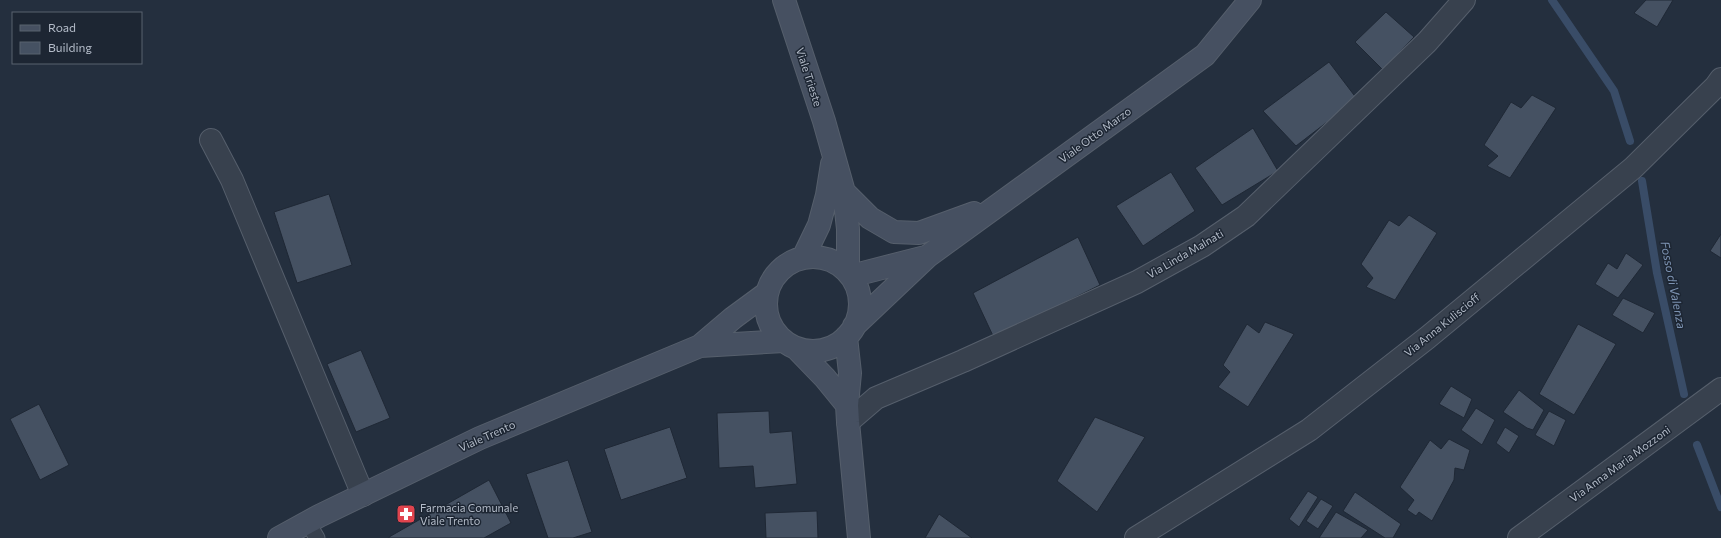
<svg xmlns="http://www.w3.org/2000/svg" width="1721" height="538" font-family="Commissioner,sans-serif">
<rect width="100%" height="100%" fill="#242f3e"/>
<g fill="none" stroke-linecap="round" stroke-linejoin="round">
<path stroke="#394c67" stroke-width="8" d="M1552 0 1614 91 1630 141
M1642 181 1657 273 1684 394
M1697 445 1721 507"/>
</g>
<path fill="#455162" stroke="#1f2835" d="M1646 0H1673L1657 27 1634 13Z
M1386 12 1414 37 1383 70 1355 42Z
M1329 62 1357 99 1296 146 1263 111Z
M1532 95 1556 108 1510 178 1487 166 1498 156 1484 145 1511 102 1521 108Z
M1253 128 1278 171 1222 205 1195 168Z
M1171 172 1195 211 1143 246 1116 206Z
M329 194 352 265 297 283 274 212Z
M1409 215 1437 233 1395 300 1366 287 1373 278 1361 264 1389 220 1399 226Z
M1721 234V258L1710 251Z
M1078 237 1100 285 994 338 973 293Z
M1626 253 1643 265 1618 298 1595 284 1608 263 1617 269Z
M1623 298 1655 313 1643 333 1612 315Z
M1265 322 1294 334 1248 407 1218 387 1230 372 1223 365 1247 324 1259 333Z
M1578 324 1616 344 1574 415 1539 394Z
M361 350 390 418 356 432 327 364Z
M1451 386 1472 399 1464 418 1439 404Z
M1519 390 1544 410 1533 430 1527 428 1503 412Z
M39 404 69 465 40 480 10 419Z
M1476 408 1495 420 1482 445 1461 430Z
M769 411 770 433 792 431 797 484 755 488 753 466 719 468 717 413Z
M1549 411 1566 420 1554 446 1535 435Z
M1095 417 1145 437 1097 512 1057 481Z
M670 427 687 478 621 500 604 449Z
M1505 427 1519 436 1509 453 1496 443Z
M1449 439 1470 450 1464 470 1455 468 1454 480 1432 521 1419 512 1416 516 1407 510 1414 500 1400 487 1430 440 1441 449Z
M568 460 592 532 573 538H548L526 474Z
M489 480 511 523 484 538H389V537Z
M1308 491 1318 497 1299 527 1289 519Z
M1355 492 1401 524 1393 538H1385L1343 511Z
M1321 499 1333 506 1318 529 1306 521Z
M817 511 818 538H766L765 513Z
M1336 512 1368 530 1361 538H1319Z
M939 514 972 538H925Z"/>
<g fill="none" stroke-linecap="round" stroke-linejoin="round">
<g stroke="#565f6c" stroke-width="17">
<path id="lane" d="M308 523 317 538"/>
</g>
<g stroke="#565f6c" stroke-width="24">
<path id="street" d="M211 140 232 180 363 495
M848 422 876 398 963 361 1137 282 1202 246 1246 216 1427 42 1464 0
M1136 538 1309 430 1427 338 1633 168 1716 86 1721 79
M1519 538 1721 389"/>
</g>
<g stroke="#565f6c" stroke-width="24">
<path id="secondary" d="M784 0 824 121 844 192 848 229V272
M844 192 870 218 894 232 919 233 974 213
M766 304a47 47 0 1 1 94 0a47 47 0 1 1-94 0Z
M803 258 819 225 827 195 832 164
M851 276 925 257
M854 326 928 256 1205 55 1250 0
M846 337 850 373 847 405 848 422 859 538
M700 346 784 341
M796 348 825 378 847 405
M279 538 319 516 480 438 700 346 733 318 767 293"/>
</g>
<use href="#lane" stroke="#38414e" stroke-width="15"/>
<use href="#street" stroke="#38414e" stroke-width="22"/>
<use href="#secondary" stroke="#465061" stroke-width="22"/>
</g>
<defs>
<g id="pharmacy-square" transform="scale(1)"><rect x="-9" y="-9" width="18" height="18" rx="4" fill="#e0444e" stroke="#1d2633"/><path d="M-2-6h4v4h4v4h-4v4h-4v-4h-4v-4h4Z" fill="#fff"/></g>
</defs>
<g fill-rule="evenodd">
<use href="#pharmacy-square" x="406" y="514"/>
</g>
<g text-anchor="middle" stroke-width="3" stroke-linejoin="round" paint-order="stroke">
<g font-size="11" fill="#b4bcc9" stroke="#1d2633">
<text transform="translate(809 77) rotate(72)" y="4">Viale Trieste</text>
<text transform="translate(1095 135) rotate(-36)" y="4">Viale Otto Marzo</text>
<text transform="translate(1185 254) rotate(-30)" y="4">Via Linda Malnati</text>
<text transform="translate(1442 325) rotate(-39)" y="4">Via Anna Kuliscioff</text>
<text transform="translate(487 436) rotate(-24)" y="4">Viale Trento</text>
<text transform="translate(1620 464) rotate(-36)" y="4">Via Anna Maria Mozzoni</text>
</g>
<g font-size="11" fill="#b4bcc9" stroke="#1d2633" text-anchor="start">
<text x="420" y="512">Farmacia Comunale<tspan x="420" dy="13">Viale Trento</tspan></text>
</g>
<g font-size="12" font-style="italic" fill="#7c92b1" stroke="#1d2633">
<text transform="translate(1673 285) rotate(79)" y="4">Fosso di Valenza</text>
</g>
</g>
<rect x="12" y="12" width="130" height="52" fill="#1d2633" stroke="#59626f"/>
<rect x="20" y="25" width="20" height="6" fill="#465061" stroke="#59626f"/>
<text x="48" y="32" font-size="12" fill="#b4bcc9">Road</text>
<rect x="20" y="42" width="20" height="12" fill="#455162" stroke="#59626f"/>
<text x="48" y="52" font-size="12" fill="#b4bcc9">Building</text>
</svg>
